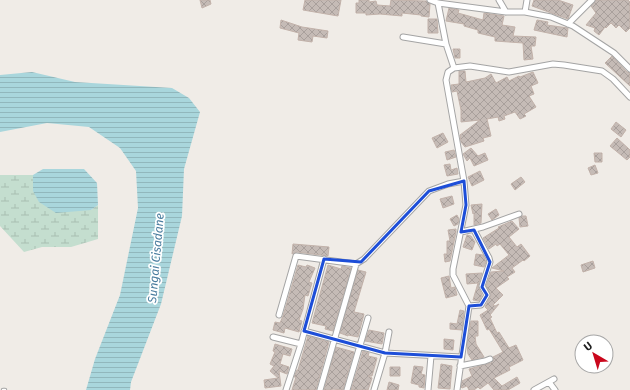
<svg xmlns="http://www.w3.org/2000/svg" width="630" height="390" font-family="'Fira Sans',sans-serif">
<defs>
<pattern id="wetland-marsh" width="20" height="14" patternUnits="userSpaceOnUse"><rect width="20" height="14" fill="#c4decf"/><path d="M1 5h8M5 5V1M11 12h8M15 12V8" fill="none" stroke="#a8beb1"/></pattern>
<pattern id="water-rules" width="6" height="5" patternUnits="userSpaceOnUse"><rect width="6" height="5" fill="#a9d6dc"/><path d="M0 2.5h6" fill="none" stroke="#91b7bc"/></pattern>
<pattern id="building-cross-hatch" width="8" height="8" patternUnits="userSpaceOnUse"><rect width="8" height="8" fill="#c5bbb6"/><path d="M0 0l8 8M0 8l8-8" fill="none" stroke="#a9a09c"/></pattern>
</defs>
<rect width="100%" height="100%" fill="#f0ece7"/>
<path fill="url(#wetland-marsh)" d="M0 175H33V191L91 210 98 205V239L71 247H42L24 252 0 226Z"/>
<path fill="url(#water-rules)" d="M32 72 75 82 172 88 189 98 200 112 184 169 182 216 161 304 131 382 130 390H86L95 359 120 295 138 208 136 171 120 148 89 127 47 123 0 132V75Z
M43 169H84L97 183 98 205 91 210 56 213 39 202 33 191V175Z"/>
<path fill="url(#building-cross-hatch)" stroke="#c2b2aa" d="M200 0H210L211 4 202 8Z
M305 0H341L338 16 303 10Z
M359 0H369V2L376 1 377 5 390 6 391 0 426 1 430 4 429 17 421 16V15L402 13V16L380 14 366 15V13H356V3H359Z
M534 0H558L573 5 568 19 532 6Z
M596 0H628L630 2V28L626 32 619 25 616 28 611 23 606 28 605 27 599 35 594 31 595 28 586 25 596 13 591 6Z
M449 8 459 10 458 13 483 20 484 13 504 16 502 25 515 27 513 36 536 37 535 46H531L533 59 524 60 523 43 495 41V37L478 33V30L464 26V24L446 21Z
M428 19H437L438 33H428Z
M281 20 302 27 328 31 327 38 313 36 312 42 298 40 299 33 280 28Z
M537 20 548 22 547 25 568 28 567 37 534 30Z
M453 49H460V58H455Z
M612 56 627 72 630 73V86L605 63Z
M459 71H465L466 82 485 78 491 74 496 83 507 77 509 81 519 76 520 77 533 72 538 83 531 86 534 94 529 96 536 107 524 114 526 116 520 119 515 112 504 116 505 119 499 121 498 117 487 119 491 136 483 138 484 141 465 147 461 142 460 135 480 120 461 122V110L457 91 452 92 451 85 459 84Z
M616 122 626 130 621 137 611 129Z
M443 133 448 142 437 148 432 138Z
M617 138 630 150V157L627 160 610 146Z
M471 148 478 156 485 153 488 160 474 166 470 158 467 161 463 154Z
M454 150 456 157 447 160 445 152Z
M594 153H602V162H595Z
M450 164 451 170 457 168 458 174 447 176 444 165Z
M595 165 598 173 591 175 588 168Z
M480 171 484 180 472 186 468 177Z
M521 177 525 182 515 190 511 184Z
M452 196 454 204 443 208 440 199Z
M482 204 481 223 474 225V213L473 214 471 205Z
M496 209 499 215 492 220 488 214Z
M457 215 459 219 458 224 454 226 450 219Z
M522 216H526L528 226 520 227 519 218Z
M512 221 519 229 509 237 517 247 521 244 530 256 524 261 523 260 512 268 515 272 507 277 509 279 496 288 503 295 493 305 495 306 499 304 490 315 492 317 490 318 497 333 499 332 509 348 516 345 523 360 509 367 510 370 494 378 502 386 517 377 520 383 508 390H494L488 383 480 389 478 387 474 390H469L467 386 462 388 461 387 462 381 472 376 469 369 491 363 494 360 493 357 503 352 489 329 487 330 480 315 488 310 485 307 491 295 486 286 491 272 504 271 492 268 509 255 500 244 497 246 496 244 489 249 483 238 499 228 498 227Z
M456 229V232L450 261 445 262 444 254H447V241H450L448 230Z
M467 235 471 236 475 242 472 250 463 247Z
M293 244 329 247 328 256 297 252 292 254Z
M476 254 483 255 486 262 484 267 474 265Z
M593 261 595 268 583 272 581 265Z
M298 265 306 267 307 265 315 268 309 282 312 283 308 296 305 295 303 309 299 320 302 321 299 332 285 328 284 333 273 330 275 322 280 323 283 316Z
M328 265 341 269 342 266 351 268 333 331 325 329 326 326 312 323Z
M358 270 366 272 354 312 364 314 358 337 348 335V336L340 333Z
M482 273 478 286 482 295 479 301 473 300 478 283 467 284 466 274Z
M449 276 451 288 455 287 457 295 446 298 441 278Z
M460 310 464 311 462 330 450 329V323L457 324Z
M471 321H478V336H475L476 344 484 357 472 360 468 354 467 345Z
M369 330 384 333 382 344 365 341Z
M308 336 329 342 316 390H292L296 377H294L297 370H298Z
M444 339 454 340 453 350 444 349Z
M275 344 292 349 290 356 283 354 280 364 289 367 287 374 279 371 281 386 265 388 264 380 278 378 270 371 274 366 270 364 275 352 273 351Z
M336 347 354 352 343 390 332 389V390H324Z
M363 351 369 353 368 356 377 358 372 376H368L372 378 368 390H351Z
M441 364 452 366 450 389 438 388Z
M414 366 423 367 421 374 425 375 424 388 419 387V385L411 383Z
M390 367H400V376H390Z
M389 382 399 385 398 390H387Z"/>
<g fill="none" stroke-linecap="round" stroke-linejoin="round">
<g stroke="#a4a4a4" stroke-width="4.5">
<path id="lane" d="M3 390H5"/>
</g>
<g stroke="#a4a4a4" stroke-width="7">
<path id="street" d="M430 0 438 3 506 12H525L551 17 573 26 614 53 630 69
M499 0 506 12
M525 12 527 0
M568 24 592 0
M403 37 446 44 438 3
M446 44 454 68
M461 232 483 227 519 214
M469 306 481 305 487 295 482 286 490 262 489 258 474 230
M279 315 296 256 356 264 364 259 429 191 448 184 464 181
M304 331 385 353 461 357
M273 337 301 344
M460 366 485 361 490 359
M549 382 555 390
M286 390 301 344 324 259
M320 390 356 264
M347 390 368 318
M374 390 385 353 389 332
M428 390 431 356
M457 390 469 306 453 275V269L466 205 464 181 446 80 448 72 454 68 470 66 509 72 553 64 564 65 602 71 613 79 630 97
M534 390 554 379"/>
</g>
<use href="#lane" stroke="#fff" stroke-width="2.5"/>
<use href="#street" stroke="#fff" stroke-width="5"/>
</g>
<path fill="none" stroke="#1d4ed8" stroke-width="3" stroke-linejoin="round" d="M464 181 466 205 461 232 474 230 490 262 482 287 487 295 481 305 469 306 461 357 385 353 304 331 324 259 361 262 429 191Z"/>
<g text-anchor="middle" stroke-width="3.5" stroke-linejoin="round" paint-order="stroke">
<g font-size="12" font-style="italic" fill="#497c9e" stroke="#fff">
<text transform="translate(156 258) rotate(-85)" y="4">Sungai Cisadane</text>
</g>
</g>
<g transform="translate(594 354) rotate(322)"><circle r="19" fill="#ffffff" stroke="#a6a6a6"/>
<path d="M0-3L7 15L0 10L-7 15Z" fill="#ca071c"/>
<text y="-6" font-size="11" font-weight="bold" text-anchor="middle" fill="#202020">U</text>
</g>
</svg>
